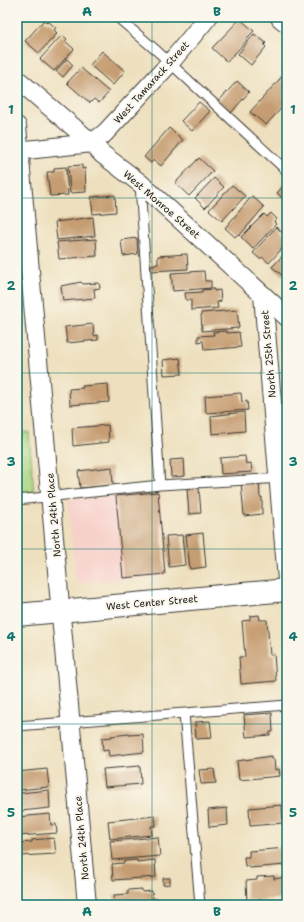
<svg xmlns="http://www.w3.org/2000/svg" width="304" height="922" font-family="'Shantell Sans',sans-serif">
<rect width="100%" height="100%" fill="#fbf7ec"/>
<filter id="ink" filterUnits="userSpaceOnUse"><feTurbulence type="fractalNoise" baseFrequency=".025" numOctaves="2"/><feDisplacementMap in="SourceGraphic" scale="8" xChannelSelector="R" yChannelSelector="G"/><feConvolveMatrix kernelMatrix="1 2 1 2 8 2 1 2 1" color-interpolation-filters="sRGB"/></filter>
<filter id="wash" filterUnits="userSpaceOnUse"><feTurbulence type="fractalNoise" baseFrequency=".012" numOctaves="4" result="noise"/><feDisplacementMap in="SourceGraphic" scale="16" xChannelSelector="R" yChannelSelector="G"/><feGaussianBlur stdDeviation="0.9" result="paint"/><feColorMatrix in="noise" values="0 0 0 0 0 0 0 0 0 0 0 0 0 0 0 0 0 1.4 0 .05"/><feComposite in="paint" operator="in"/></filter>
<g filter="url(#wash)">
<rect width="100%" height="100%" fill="#eee0be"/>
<path fill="#f7d0ca" d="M161 492 166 576 76 583 68 500Z"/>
<path fill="#aad682" stroke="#63794f" d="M29 432 34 493 17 495V433Z"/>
<g id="blocks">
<path fill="#c69d72" d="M240 19 254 31 247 38 248 39 227 62 212 48Z
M44 20 47 23 48 21 56 28 54 30 57 33 39 53 25 41Z
M254 34 266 43 264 45 266 47 251 65 238 54Z
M62 35 67 39 65 41 74 49 54 71 40 59Z
M102 51 125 71 113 85 90 65Z
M67 59 73 65 63 77 56 71Z
M81 68 109 92 99 103 94 99 90 103 67 83Z
M287 71V102L266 125 250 112Z
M237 81 249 92 231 113 218 102Z
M199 102 210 111 192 131 181 121Z
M169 128 183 140 161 166 154 160 151 163 144 157Z
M199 158 213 171 189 196 175 183Z
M82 165V169L85 168 86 192 70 193 68 166Z
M66 167 68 195 50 196 47 172H54V168Z
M214 178 224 187 205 208 195 198Z
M287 181V202L277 193Z
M232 185 245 196 222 221 209 210Z
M115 195 116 212 93 214 91 197Z
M252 196 264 207 239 236 238 234 235 237 225 228Z
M271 213 277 219 274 222 276 224 253 249 241 237 264 214 267 217Z
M93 217 95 236 57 240 55 222Z
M276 227 287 237V243L269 263 262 257 260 259 253 253Z
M137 238 138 254 123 256 121 240Z
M96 239 97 256 59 259 57 242Z
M287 251V271L283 276 272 267Z
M187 254 188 269 151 271V265L158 264V256Z
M204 271 205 281H211V288L173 291 171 273Z
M81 282 83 284 99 283 100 288 94 289 95 298 63 301 61 286Z
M214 289V291L220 290 221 301 217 302 218 308 191 310V300H186L185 293 202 292V290Z
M237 310 239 328 202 331 201 313Z
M93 324 94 336 98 335V340L67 343 65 327Z
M226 331 227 333 239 332 241 347 204 350 203 341 198 342V336L214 335 213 332Z
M180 358 182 374 164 375 163 360Z
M108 384 109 402 70 405 69 389 83 388 82 386Z
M241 393 242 402 247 401 248 410 206 413 205 396Z
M244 412 245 431 212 434 211 416Z
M108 425 109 442 73 446 72 428Z
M245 456 246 464 251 463 252 472 221 474 220 458Z
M184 459 185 476 171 477 170 460Z
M112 467 113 485 80 488 78 471Z
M259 481 260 497H262V514L244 516 241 483Z
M199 488 201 513 189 514 187 489Z
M158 492 165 574 123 578 116 496Z
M203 533 206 567 190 569 186 535Z
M182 535 185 565 169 567 166 536Z
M259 615 260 620H267L270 655 274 654 276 681 241 684 239 657H245L242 621 250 620V616Z
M272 713 273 732H270V735L246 737 244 715Z
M210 721 212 738 196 739 195 722Z
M129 734V735L143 734 144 752 109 756 108 750 103 751 102 738 112 737 111 736Z
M272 756V759H274L275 770 279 769 280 776 239 780 237 761Z
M140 766 141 784 105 787 103 769Z
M47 769 49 787 17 790V772Z
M214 769 216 783 201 784 199 770Z
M49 790 50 808 21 811 20 793Z
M282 805 283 823 250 826 249 808Z
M227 808 228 825 209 827 208 810Z
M50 814 51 825 56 824 57 833 19 836 17 817Z
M155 816 156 826H151L152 835 110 839 108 821Z
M158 837 160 856 112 860 110 841Z
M54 838 56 854 20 856 19 843 32 842V840Z
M287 848V855H284L285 865 250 868V866H245L244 857H249V851Z
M137 860V862L155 860 156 877 113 880 112 864 124 863V861Z
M274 876V879L286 877 287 898 247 901 246 881 257 880V877Z
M163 878H170V884L163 885Z
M142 889V892L152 891 153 899H158V905H115L114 895 128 894V890Z"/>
</g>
</g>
<g filter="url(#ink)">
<use href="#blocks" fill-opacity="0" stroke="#3c3934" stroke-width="1"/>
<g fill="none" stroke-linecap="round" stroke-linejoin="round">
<g stroke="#3c3934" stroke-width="11">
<path id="lane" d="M117 17 157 51 287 171
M140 184 160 485
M17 500 160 485 282 478
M184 713 200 905
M17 726 287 705"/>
</g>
<g stroke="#3c3934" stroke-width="20">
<path id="street" d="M17 79 92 143 102 154 140 183 287 317
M17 126 87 905
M17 151 92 143 105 133 170 63 208 17
M263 295 287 580"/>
</g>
<g stroke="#3c3934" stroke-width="24">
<path id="secondary" d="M17 615 287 590"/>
</g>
<g stroke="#3c3934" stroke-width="24">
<path id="primary" d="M282 17 287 21"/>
</g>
<use href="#lane" stroke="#fff" stroke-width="9"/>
<use href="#street" stroke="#fff" stroke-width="18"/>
<use href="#secondary" stroke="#fff" stroke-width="22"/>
<use href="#primary" stroke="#fff" stroke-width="22"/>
</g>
</g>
<path fill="none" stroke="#0f766e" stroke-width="1" stroke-opacity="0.55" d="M152 17V905M17 198H287M17 373H287M17 549H287M17 724H287"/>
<g text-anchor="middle" stroke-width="4" stroke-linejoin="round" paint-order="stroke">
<g font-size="10" fill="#1c1c1c" stroke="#fbf7ec">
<text transform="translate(151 82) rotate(-48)" y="4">West Tamarack Street</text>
<text transform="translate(162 204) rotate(41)" y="4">West Monroe Street</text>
<text transform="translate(268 354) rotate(-95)" y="4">North 25th Street</text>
<text transform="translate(53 515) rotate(-95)" y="4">North 24th Place</text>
<text transform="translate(152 602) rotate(-5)" y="4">West Center Street</text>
<text transform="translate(81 838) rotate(-95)" y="4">North 24th Place</text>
</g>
</g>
<rect width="304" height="922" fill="none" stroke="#fbf7ec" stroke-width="44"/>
<rect x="22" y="22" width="260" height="878" fill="none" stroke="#0f766e" stroke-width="1.5"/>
<g font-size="13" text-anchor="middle" font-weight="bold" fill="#0f766e">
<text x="87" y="16">A</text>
<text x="217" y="16">B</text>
<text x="11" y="114">1</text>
<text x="293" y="114">1</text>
<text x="11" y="290">2</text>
<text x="293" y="290">2</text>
<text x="11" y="466">3</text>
<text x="293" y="466">3</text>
<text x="11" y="641">4</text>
<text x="293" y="641">4</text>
<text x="11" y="817">5</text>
<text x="293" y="817">5</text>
<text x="87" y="916">A</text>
<text x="217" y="916">B</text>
</g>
</svg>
